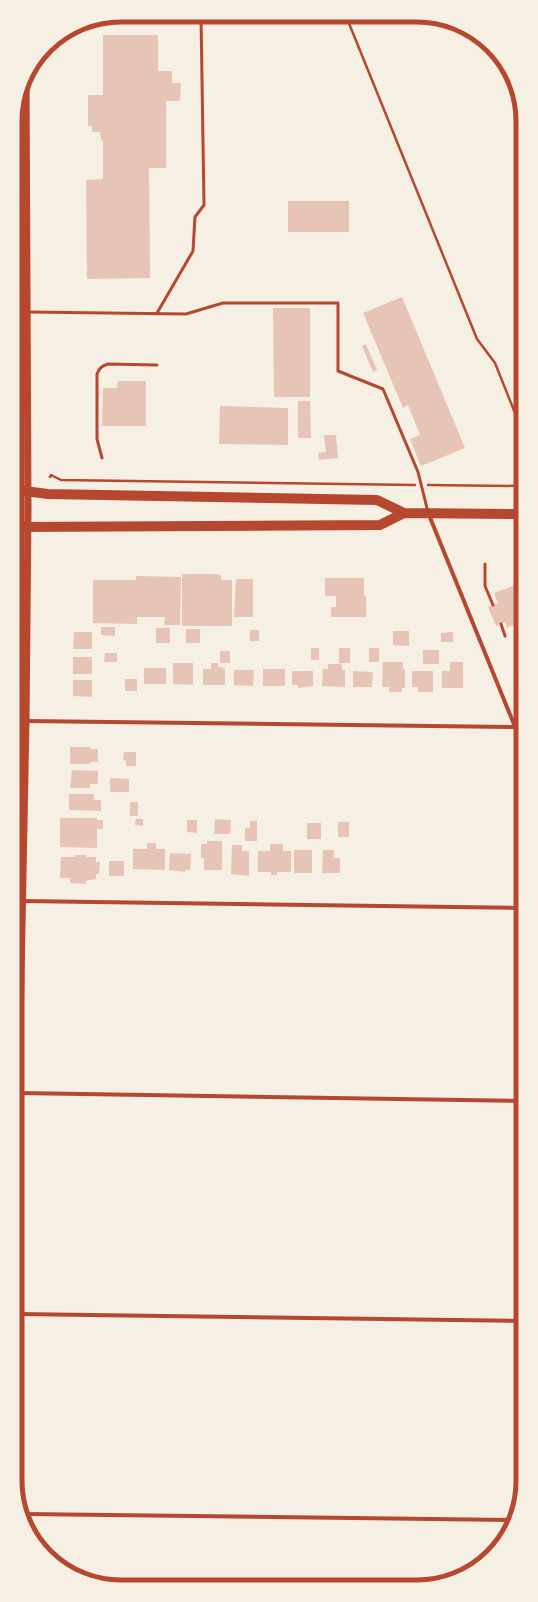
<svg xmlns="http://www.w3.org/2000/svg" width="538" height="1602" font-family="Spectral,serif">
<rect width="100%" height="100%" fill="#f6efe4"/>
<path fill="#e6c5b7" d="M103 35H158V71H172V83H181L180 101H166V168H149L150 278 87 279 86 180 103 179V141L101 140 100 132H92V126H88V95H103Z
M288 201H349V232H288Z
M402 297 465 448 421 466 410 439 420 435 408 405 403 408 363 313Z
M273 308H310V397H274Z
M366 344 377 370 373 372 362 346Z
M118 381H146V426H102L103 388H117Z
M298 401H310L311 438H298Z
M220 406 288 408V445L219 444Z
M324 435H336L338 458 319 460 318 453 326 452Z
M182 574H214L221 575V580H232V626H182Z
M136 576 181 577 180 625H164L165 617H137V624L93 623V580H136Z
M325 578H364V596H366V617H331V607H336V596H325Z
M236 579H253V617H234Z
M515 585 517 590 522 588V621L507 628 505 622 496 626 488 607 498 603 494 593Z
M101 627H115V636L101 635Z
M156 628H170V643H156Z
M186 629H200V643H186Z
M250 630H259V641H250Z
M393 631H409V646L393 645Z
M74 632H92V649H73Z
M453 632V642H441V633Z
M311 648H319V660H311Z
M339 648H350V663H339Z
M369 648H379V662H369Z
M423 650H439V664H423Z
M220 651H230V663H220Z
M105 653H117V662H104Z
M73 657H92V674H73Z
M383 662H403V669H405V688H402V692H389V687H382Z
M450 662H463V688H442V671H450Z
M173 663H193V685L173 684Z
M211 663H218V667H223V669H225V685H203V669H211Z
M328 664H342V670H345V687L322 686 323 669H328Z
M144 668H166V684H144Z
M263 669H285V686H263Z
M234 670H254L253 686 234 685Z
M292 671H313V686L298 688V685H292Z
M353 671 373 672 372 687H353Z
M412 671H433V692H418V687H412Z
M125 679H137V691H125Z
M73 680H92V697L73 696Z
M70 747H90V749H98V762H90V764H70Z
M124 752H136V766H126V760H123Z
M72 770 98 771V784H90V788H70Z
M110 778 129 779V792H110Z
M69 794H94V800H101V811L69 810Z
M130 802H138V816H130Z
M60 818H97V820H103V829H97V848L60 847Z
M136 819H143V826L135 825Z
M215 819 231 820 230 834H214Z
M187 820H197V833L187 832Z
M250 821H257V841H245V828H250Z
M338 822H349V837H338Z
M307 823H321V839H307Z
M207 841H222V870H204V858H201V844H207Z
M147 843H156V849H165V870L133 869V849H147Z
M270 844H283V851H291V872H277V875H271V872H258V851H270Z
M232 845H242V851H249V876L231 874Z
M294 850H312V873H294Z
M323 850H334V858H340V873H322Z
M170 853 191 854 190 870H185V872L169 870Z
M75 855H86V857H96V862H100L99 874H96V879L86 881V884L70 883V878H60L61 857H75Z
M109 861H124V876H109Z"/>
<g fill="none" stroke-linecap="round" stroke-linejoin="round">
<path stroke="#b5482f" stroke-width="2.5" d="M346 16 477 339 495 363 521 428
M50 477 51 475 61 480 415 485
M428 485 521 486"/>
<path stroke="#b5482f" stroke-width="3" d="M28 312 186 314 223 303H338V371L383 389 418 472 428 512
M157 313 193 251 195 217 204 205 201 16
M102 458 97 439V374C99 368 102 366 108 364L157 365
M485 564V586L493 605
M501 624 505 636"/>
<path stroke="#b5482f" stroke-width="4" d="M15 288H28
M429 515 522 744
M26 721 514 727
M22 901 522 908
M18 1093 522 1101
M17 1314 523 1321
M24 1514 515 1520"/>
<path stroke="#b5482f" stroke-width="7" d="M17 1184 26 721 28 510 26 73"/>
<path stroke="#b5482f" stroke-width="10" d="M16 490 48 494 377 500 404 513 521 514
M16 527 380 525 404 513"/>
</g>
<path d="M0 0H538V1602H0ZM121 22H417A99 99 0 0 1 516 121V1481A99 99 0 0 1 417 1580H121A99 99 0 0 1 22 1481V121A99 99 0 0 1 121 22Z" fill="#f6efe4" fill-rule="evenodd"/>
<path fill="none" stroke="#b5482f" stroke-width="5" d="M121 22H417A99 99 0 0 1 516 121V1481A99 99 0 0 1 417 1580H121A99 99 0 0 1 22 1481V121A99 99 0 0 1 121 22Z"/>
</svg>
